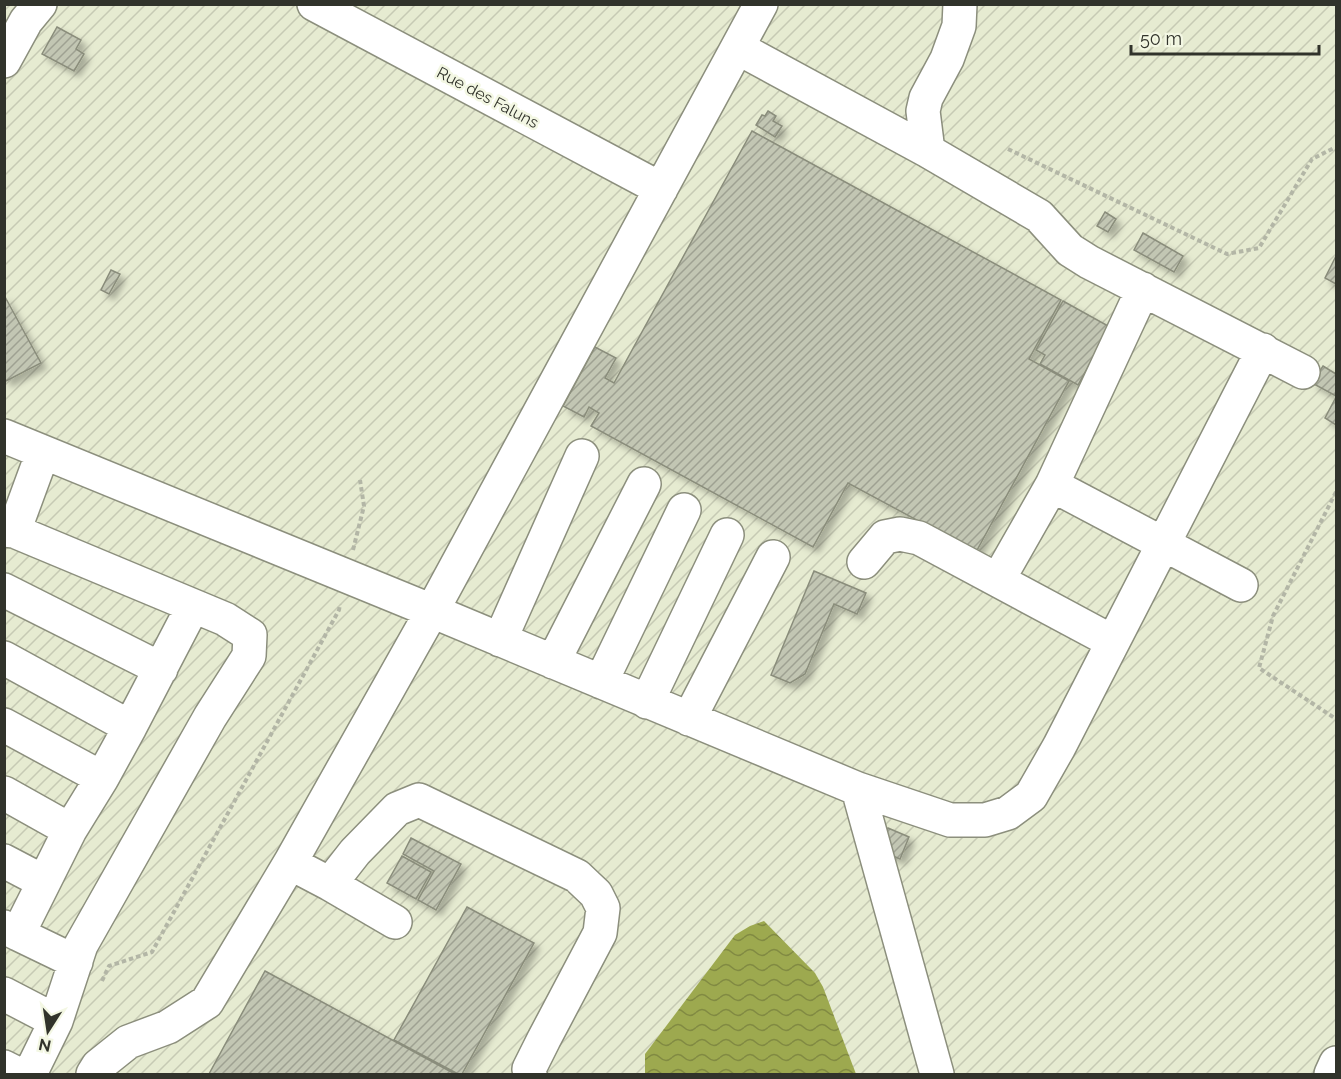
<svg xmlns="http://www.w3.org/2000/svg" width="1341" height="1079" font-family="Raleway,sans-serif">
<defs>
<pattern id="industrial-furrows" width="10" height="10" patternUnits="userSpaceOnUse" patternTransform="scale(1.5)"><rect width="10" height="10" fill="#e6ebd1"/><path d="M-1 1l2-2M0 10L10 0M9 11l2-2" fill="none" stroke="#c6cab4"/></pattern>
<pattern id="water-waves" width="16" height="10" patternUnits="userSpaceOnUse" patternTransform="scale(1.5)"><rect width="16" height="10" fill="#9da94f"/><path d="M0 5q4-4 8 0t8 0" fill="none" stroke="#818a42"/></pattern>
<pattern id="building-hatch" width="6" height="6" patternUnits="userSpaceOnUse" patternTransform="scale(1.5)"><rect width="6" height="6" fill="#c2c6b3"/><path d="M-1 1l2-2M0 6l6-6M5 7l2-2" fill="none" stroke="#9ea192"/></pattern>
<filter id="shadow"><feDropShadow dx="5.5" dy="5.5" stdDeviation="3" flood-color="#0004"/></filter>
</defs>
<rect width="100%" height="100%" fill="#f3f7e3"/>
<path fill="url(#industrial-furrows)" d="M5 5H1336V1074H5Z"/>
<path fill="url(#water-waves)" d="M764 921 815 973 823 987 856 1074H645V1054L735 935 750 926Z"/>
<path fill="url(#building-hatch)" stroke="#8a8d7b" stroke-width="1.5" filter="url(#shadow)" d="M57 27 81 40 76 49 84 54 74 71 42 54Z
M768 111 776 116 773 121 782 126 775 137 756 125 762 115 765 116Z
M752 131 1061 300 1029 359 1069 381 976 552 848 483 813 547 591 426 599 413 589 407 584 417 563 406 595 347 616 358 605 378 614 383Z
M1105 212 1116 219 1108 232 1097 226Z
M1143 233 1183 256 1174 272 1134 250Z
M1336 256V284L1325 278Z
M111 270 120 274 109 294 101 290Z
M4 295 41 363 6 381 4 377Z
M1063 301 1110 327 1078 385 1040 364 1045 355 1036 350Z
M1323 366 1336 374V396L1312 383Z
M1336 397V425L1325 418Z
M814 571 866 593 857 614 834 604 805 674 790 683 771 675Z
M888 828 909 837 900 859 879 850Z
M411 838 461 864 436 910 418 900 434 871 403 854Z
M402 856 431 872 416 899 387 883Z
M467 907 534 943 462 1074H458L394 1040Z
M265 971 455 1074H209Z"/>
<g fill="none" stroke-linecap="round" stroke-linejoin="round">
<g stroke="#8c8f7d" stroke-width="36">
<path id="minor" d="M314 4 661 189
M738 48 928 151 1039 216 1070 250 1089 262 1303 372
M4 61 26 21 40 4
M928 151 923 111 926 98 947 59 959 26 960 4
M4 436 432 611 858 789 937 1074
M1052 485 1241 585
M4 530 14 531 43 452
M14 531 225 619 250 635 249 656 210 717 81 945 56 1021 30 1074
M864 562 885 537 900 534 919 538 1113 642
M998 580 1052 485 1143 289
M4 590 161 669
M500 640 582 456
M4 658 130 727 193 606
M553 662 644 484
M601 682 684 510
M647 702 727 535
M689 719 773 557
M4 725 102 778 70 830
M102 778 130 727
M858 789 950 820H985L1008 813 1031 796 1059 747 1263 350
M4 793 70 830 18 934 4 927
M4 861 44 882
M290 863 330 884 355 852 397 809 419 800 577 876 596 894 603 908 600 933 544 1039 529 1069 530 1074
M330 884 395 922
M18 934 76 962
M4 994 56 1021
M4 1067 18 1074
M93 1074 98 1066 128 1042 168 1027 207 1002 290 863 432 611 761 4
M1331 1074 1336 1063"/>
</g>
<path stroke="#b3b6a6" stroke-width="4" stroke-dasharray="4.5 3" stroke-linecap="butt" d="M1008 149 1227 254 1259 248 1312 159 1334 148 1336 149
M1336 492 1273 616 1259 668 1336 719
M353 550 364 506 360 480
M102 981 109 966 152 952 339 610 340 604"/>
<use href="#minor" stroke="#fff" stroke-width="33"/>
</g>
<g text-anchor="middle" stroke-width="5" stroke-linejoin="round" paint-order="stroke">
<g font-size="16" fill="#31332b" stroke="#f3f7e3">
<text transform="translate(488 97) rotate(28)" y="6">Rue des Faluns</text>
</g>
</g>
<rect width="1341" height="1079" fill="none" stroke="#31332b" stroke-width="12"/>
<g transform="translate(48 1031) rotate(192)" stroke="#f3f7e3" stroke-width="4.5" paint-order="stroke">
<path d="M0-4.5L10 22L0 15L-10 22Z" fill="#31332b"/>
<text y="-9" font-size="16" font-weight="bold" text-anchor="middle" fill="#31332b">N</text>
</g>
<path d="M1131 45v9h188v-9" fill="none" stroke="#31332b" stroke-width="3"/>
<text x="1140" y="45" font-size="18" fill="#31332b" stroke="#f3f7e3" stroke-width="4.5" paint-order="stroke">50 m</text>
</svg>
